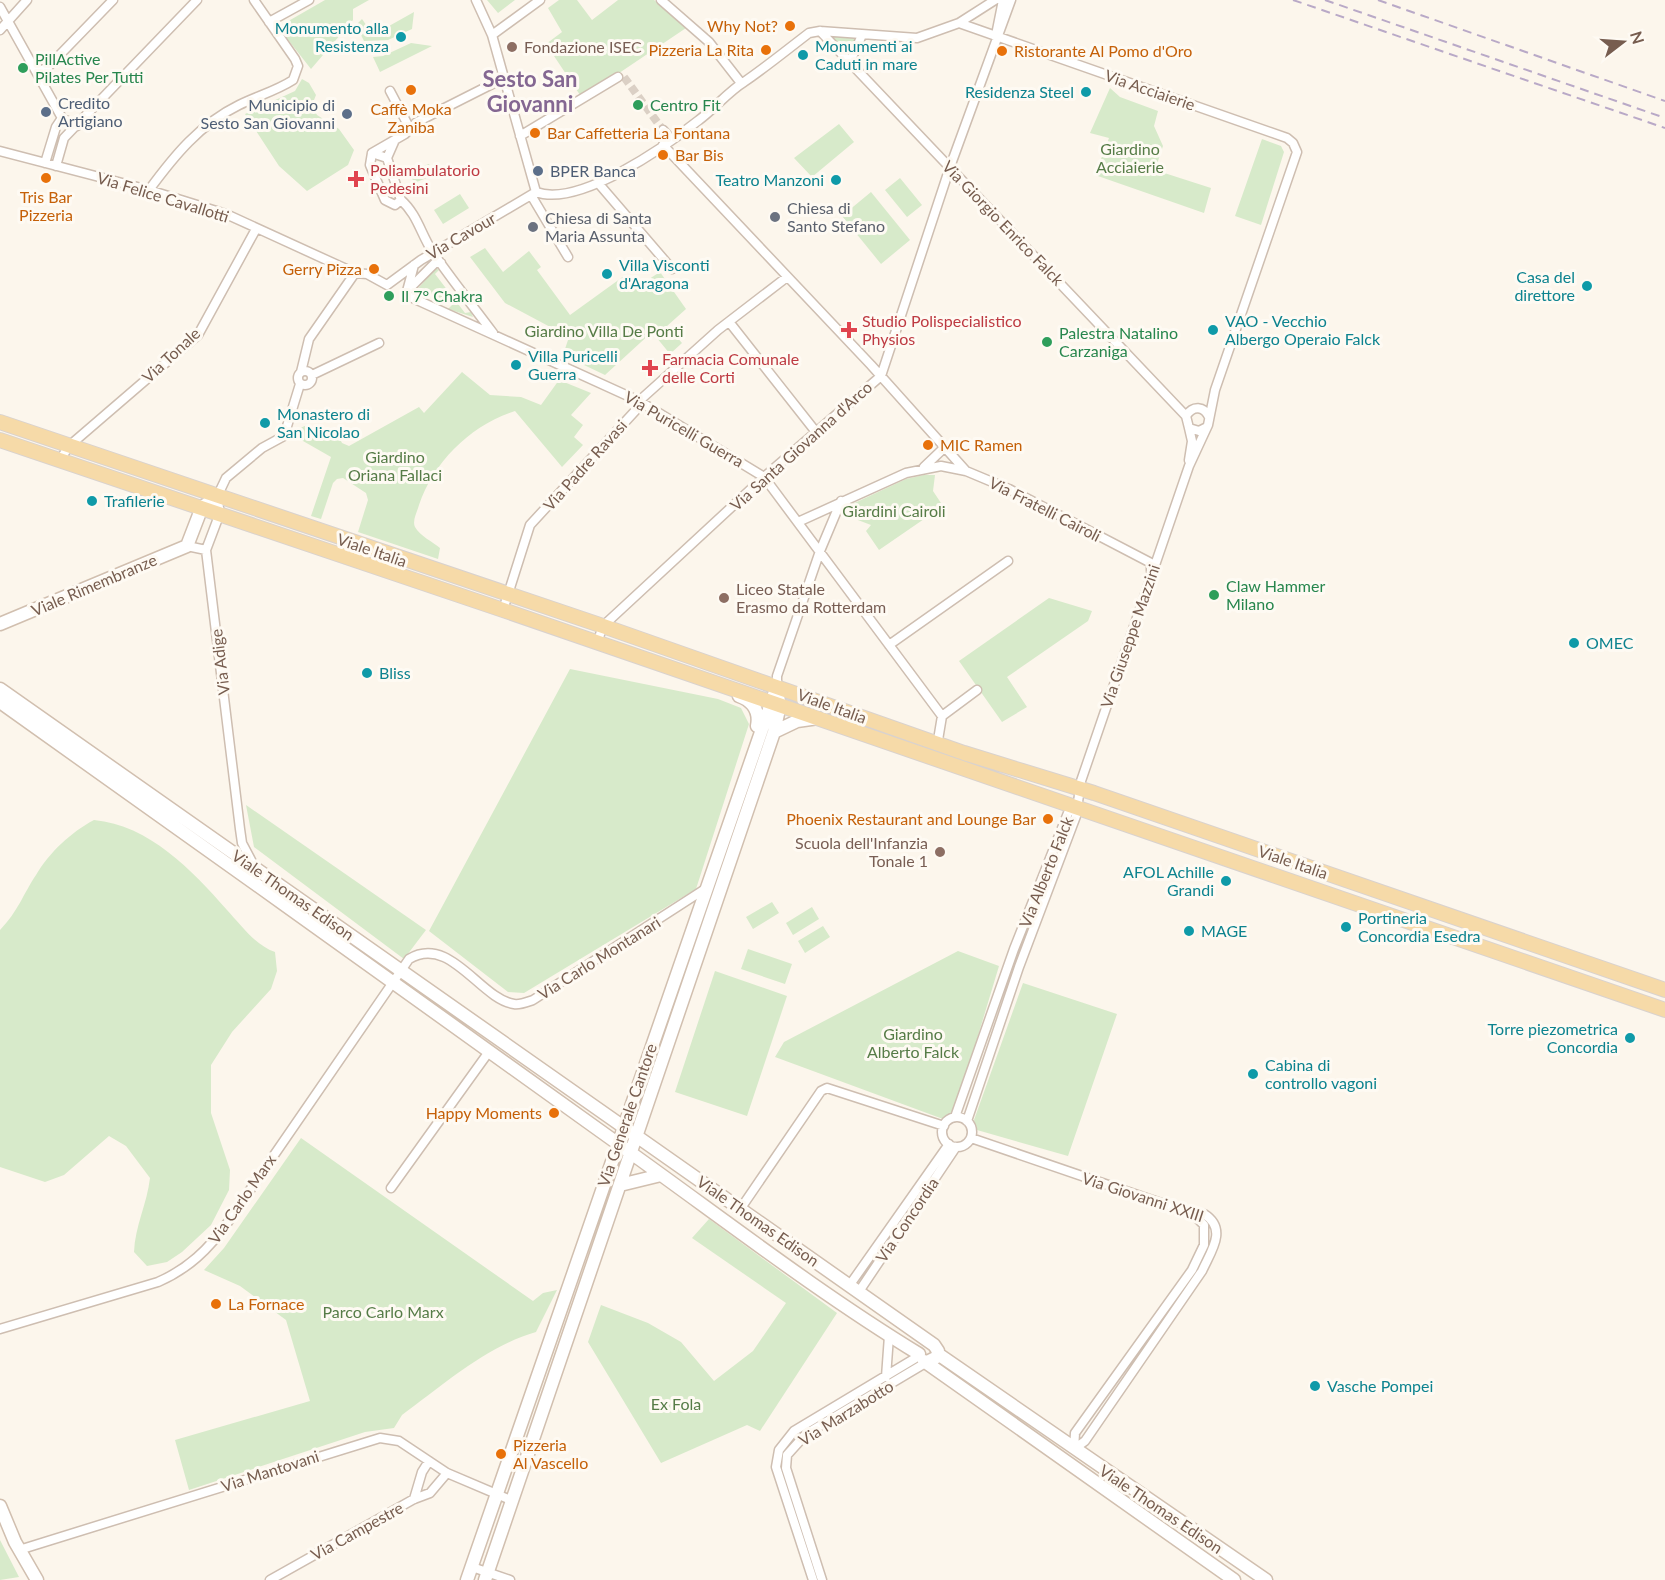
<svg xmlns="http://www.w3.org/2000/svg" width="1665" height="1580" font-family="Lato,sans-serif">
<rect width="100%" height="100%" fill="#fcf6ec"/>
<path fill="#d7eaca" d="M325 0H369L353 9V20L311 69 278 27Z
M487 0H515L498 13Z
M559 0H577L592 20 618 0H654L689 26 582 98 546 44 562 32 548 8Z
M414 12 412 29 388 40 364 41 356 25 362 19 373 35Z
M826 34 857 38 848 56Z
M411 43 432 46 380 72 373 57 383 56Z
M302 79 309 83 316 95 312 105 317 115 339 129 354 150 348 165 307 191 279 166 245 114 295 91Z
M1110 88 1120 97 1158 111 1154 126 1163 146 1155 170 1211 188 1204 213 1095 175 1109 138 1090 133Z
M839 124 854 142 812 177 794 158Z
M1262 139 1281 146 1284 152 1261 225 1235 216Z
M429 164 434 175 414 183 409 171Z
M900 178 922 205 907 217 885 190Z
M871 192 910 240 881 264 842 216Z
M460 194 469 208 443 224 434 210Z
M485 248 503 272 529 251 541 267 537 270 570 315 624 276 635 288 660 272 686 309 667 326 682 343 670 354 652 332 605 375 563 355 569 337 505 303 470 257Z
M436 268 439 270 435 274 465 313 471 312 473 317 448 309 453 304 423 290 417 294 415 292Z
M462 372 490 395 521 397 541 405 559 380 591 393 571 415 583 425 574 437 583 445 562 467 515 411C471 425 434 461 419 505 417 512 412 521 415 527 420 536 433 542 440 548L438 559 358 532 368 500 366 493 343 478 337 479 333 483 321 519 311 516 331 457 296 437 294 431 309 424 316 438 322 441 337 433 342 443 349 446 419 407 424 413Z
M924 475H935L933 491 943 506 879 550 866 531 871 525 842 514 846 507 906 479Z
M1049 598 1092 611 1088 621 1007 677 1027 707 1002 722 959 661Z
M570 669 718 699 741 708 749 724 696 889 524 993 508 992 429 931Z
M246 805 426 930 404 959 254 847Z
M94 820C149 825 192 870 227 910 241 925 255 945 275 952L277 971 271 989 232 1032 211 1065V1113L230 1170 229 1190 211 1225 182 1252 167 1262 147 1266 134 1252C135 1226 147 1204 150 1178L126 1146 109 1136 64 1175 45 1182 0 1167V930C19 910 22 896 36 875 49 853 71 832 94 820Z
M772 902 779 913 753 929 746 917Z
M812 907 819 919 793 935 786 923Z
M823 926 830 937 805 953 798 941Z
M748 949 792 964 785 984 741 969Z
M958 951 999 966 955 1112 943 1119 775 1057 784 1042Z
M715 971 787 996 747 1116 675 1092Z
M1023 983 1117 1014 1068 1156 977 1130 974 1120Z
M301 1138 533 1301 543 1293 557 1290 536 1332C487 1346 443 1385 402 1415L394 1428 365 1432 189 1490 175 1440 310 1401 286 1320 240 1286 204 1270 224 1248Z
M709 1219 837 1313 760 1431 747 1425 661 1463 588 1342 601 1305 648 1323 681 1342 714 1381 753 1351 786 1303 692 1238Z
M0 1540 19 1577 0 1580Z"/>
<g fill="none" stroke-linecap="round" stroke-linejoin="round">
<path stroke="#dbd0c5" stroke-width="8" stroke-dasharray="8 4" stroke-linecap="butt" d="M624 77 663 130"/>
<g stroke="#cebeb1" stroke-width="11">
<path id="street" d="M476 0 492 35 536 192
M661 0 709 42 741 83
M0 7 62 118
M269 22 309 0
M959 23 1287 138 1293 143 1297 152 1215 390 1208 425 1189 466 1081 781 1076 816 1019 967 967 1121
M0 30 27 0
M820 31 1186 416
M492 35 540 0
M996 35 1003 0
M850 62 862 35
M38 71 47 68 113 0
M390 91 409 127
M663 130 672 140
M520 136 618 77
M663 145 871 365 966 471
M0 151 149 190 226 214 355 273 367 274 387 285 421 260 536 192
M372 153 405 134 417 122 504 78
M387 158 372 153 370 165 385 200 395 205 401 200 387 158 394 142
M45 163 56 127 62 118 77 126
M56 166 64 138 197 0
M599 184 672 269
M149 190C174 156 200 124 239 105 257 96 276 91 293 80L298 66 295 59 254 0
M536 192C579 208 666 146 699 120 714 109 729 91 744 82 766 67 788 49 809 33L820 31 917 38 959 23 995 0
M531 195 568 257
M401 200C417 214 421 234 432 251 451 279 473 306 493 333
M414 265 406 295 639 401 764 477 942 716 937 746
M408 290 435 263H441
M730 323 816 432
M298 378a7 7 0 1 1 14 0a7 7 0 1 1-14 0Z
M301 372 309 339 355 273
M312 375 379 343
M1189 428 1192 441 1189 460
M1205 428 1199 431 1189 428 1186 416C1193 405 1204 406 1209 417
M60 460 69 446 198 335 256 229
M924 467 945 447
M798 522 906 473 941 466 966 471 1009 489 1151 563V571
M187 546 206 550
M503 610 530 525 636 410 639 401 718 330 787 277
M597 643 603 626 764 477 881 376 950 167 1011 0
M889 645 1008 561
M777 686V676L820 551 841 501
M942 716 977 690
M253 864 242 843 240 829 206 550 220 513 217 497 226 478 262 448 284 436 300 384
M955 1117 1014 949 1068 813 1075 807
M942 1132a15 15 0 1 1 30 0a15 15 0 1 1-30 0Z
M971 1138 1193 1214H1204C1228 1229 1211 1251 1202 1271L1085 1441 1074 1449
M391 1188 488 1053
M741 1208 821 1091 827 1088 944 1126
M849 1286 949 1144
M858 1293 956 1147
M0 1329 158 1282C188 1269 209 1249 228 1222L409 959C450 934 480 999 514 1004 520 1005 527 1002 533 1000L705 889
M886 1377 889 1336
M1074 1449 1075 1433 1192 1270 1204 1245V1225L1193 1214
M414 1499 422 1472 429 1461
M19 1550 380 1438 399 1441 447 1473 513 1501
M472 1567 510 1580
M270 1580 414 1499 430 1493 447 1473
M813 1580 776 1467 779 1450 794 1431 919 1356
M822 1580 786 1468 787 1455 806 1434 927 1362"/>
</g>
<g stroke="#d1bfaf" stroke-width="15">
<path id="secondary" d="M0 624 187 546 202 507 217 497
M0 689 934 1345 938 1351 937 1357 927 1362
M739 696C753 701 760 711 757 726
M0 702C211 851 421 1003 631 1153 726 1221 819 1293 919 1354
M774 732 797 721 818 718
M620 1185 661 1175
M938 1354 1266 1580
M924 1361 1234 1580
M0 1506 15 1542 37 1580
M467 1580 777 686
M485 1580 774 732 780 705 778 697"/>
</g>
<g stroke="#d9d2ce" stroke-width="16">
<path id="primary" d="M0 422 603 626 964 753 1094 793 1665 990
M0 440 503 610 1665 1010"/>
</g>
<use href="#street" stroke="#fff" stroke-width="8"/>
<use href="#secondary" stroke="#fff" stroke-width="12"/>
<use href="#primary" stroke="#f6daa8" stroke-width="14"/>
<path stroke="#b9a9c7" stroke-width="2" stroke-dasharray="9 6" stroke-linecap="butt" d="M1293 0 1665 128
M1325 0 1665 118
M1378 0 1665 101"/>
</g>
<g fill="#e8710a" stroke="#fefaf3" stroke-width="2">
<circle cx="790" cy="26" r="6"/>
<circle cx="766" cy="50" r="6"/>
<circle cx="1002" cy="51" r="6"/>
<circle cx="411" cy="90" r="6"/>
<circle cx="535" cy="133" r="6"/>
<circle cx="663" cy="155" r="6"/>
<circle cx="46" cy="178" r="6"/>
<circle cx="374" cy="269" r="6"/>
<circle cx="928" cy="445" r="6"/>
<circle cx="1048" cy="819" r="6"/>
<circle cx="554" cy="1113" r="6"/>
<circle cx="216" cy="1304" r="6"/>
<circle cx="501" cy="1454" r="6"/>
</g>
<g fill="#0f9aa8" stroke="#fefaf3" stroke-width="2">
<circle cx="401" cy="37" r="6"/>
<circle cx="803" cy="55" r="6"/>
<circle cx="1086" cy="92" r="6"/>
<circle cx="836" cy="180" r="6"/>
<circle cx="607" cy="274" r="6"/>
<circle cx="1587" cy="286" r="6"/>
<circle cx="1213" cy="330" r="6"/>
<circle cx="516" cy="365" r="6"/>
<circle cx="265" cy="423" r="6"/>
<circle cx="92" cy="501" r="6"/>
<circle cx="1574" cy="643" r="6"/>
<circle cx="367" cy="673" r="6"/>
<circle cx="1226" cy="881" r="6"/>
<circle cx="1346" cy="927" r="6"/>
<circle cx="1189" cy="931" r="6"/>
<circle cx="1630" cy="1038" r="6"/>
<circle cx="1253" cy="1074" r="6"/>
<circle cx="1315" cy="1386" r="6"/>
</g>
<g fill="#8d6e63" stroke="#fefaf3" stroke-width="2">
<circle cx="512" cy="47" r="6"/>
<circle cx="724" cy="598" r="6"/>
<circle cx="940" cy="852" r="6"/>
</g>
<g fill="#2e9e5b" stroke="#fefaf3" stroke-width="2">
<circle cx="23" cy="68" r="6"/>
<circle cx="638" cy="105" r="6"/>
<circle cx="389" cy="296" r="6"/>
<circle cx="1047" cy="342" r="6"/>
<circle cx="1214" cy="595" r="6"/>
</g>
<g fill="#5c6f8a" stroke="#fefaf3" stroke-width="2">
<circle cx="46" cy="112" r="6"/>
<circle cx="347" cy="114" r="6"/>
<circle cx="538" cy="171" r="6"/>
</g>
<g fill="#e0444e" stroke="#fefaf3" stroke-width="2">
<path d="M353 170h6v6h6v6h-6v6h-6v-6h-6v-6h6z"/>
<path d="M846 321h6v6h6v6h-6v6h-6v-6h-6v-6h6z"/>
<path d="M647 359h6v6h6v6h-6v6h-6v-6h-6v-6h6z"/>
</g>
<g fill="#6b7280" stroke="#fefaf3" stroke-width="2">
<circle cx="775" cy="217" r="6"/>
<circle cx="533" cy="227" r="6"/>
</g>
<g text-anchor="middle" stroke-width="6" stroke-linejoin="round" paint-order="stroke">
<g font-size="16" fill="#c56008" stroke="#fefaf3" text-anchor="start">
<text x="778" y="32" text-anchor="end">Why Not?</text>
<text x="754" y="56" text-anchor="end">Pizzeria La Rita</text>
<text x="1014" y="57">Ristorante Al Pomo d'Oro</text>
<text x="411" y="115" text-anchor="middle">Caffè Moka<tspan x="411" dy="18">Zaniba</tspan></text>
<text x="547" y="139">Bar Caffetteria La Fontana</text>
<text x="675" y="161">Bar Bis</text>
<text x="46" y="203" text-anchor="middle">Tris Bar<tspan x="46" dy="18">Pizzeria</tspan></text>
<text x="362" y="275" text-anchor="end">Gerry Pizza</text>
<text x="940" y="451">MIC Ramen</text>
<text x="1036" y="825" text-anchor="end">Phoenix Restaurant and Lounge Bar</text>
<text x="542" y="1119" text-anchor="end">Happy Moments</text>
<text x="228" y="1310">La Fornace</text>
<text x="513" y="1451">Pizzeria<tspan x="513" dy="18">Al Vascello</tspan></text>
</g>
<g font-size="16" fill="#0d838f" stroke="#fefaf3" text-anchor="start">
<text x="389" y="34" text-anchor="end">Monumento alla<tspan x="389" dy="18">Resistenza</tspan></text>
<text x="815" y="52">Monumenti ai<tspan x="815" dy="18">Caduti in mare</tspan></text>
<text x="1074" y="98" text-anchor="end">Residenza Steel</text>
<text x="824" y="186" text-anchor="end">Teatro Manzoni</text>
<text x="619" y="271">Villa Visconti<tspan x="619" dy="18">d'Aragona</tspan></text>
<text x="1575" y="283" text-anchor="end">Casa del<tspan x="1575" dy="18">direttore</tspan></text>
<text x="1225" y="327">VAO - Vecchio<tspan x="1225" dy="18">Albergo Operaio Falck</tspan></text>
<text x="528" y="362">Villa Puricelli<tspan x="528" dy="18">Guerra</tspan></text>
<text x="277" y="420">Monastero di<tspan x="277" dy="18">San Nicolao</tspan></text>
<text x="104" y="507">Trafilerie</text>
<text x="1586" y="649">OMEC</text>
<text x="379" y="679">Bliss</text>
<text x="1214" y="878" text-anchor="end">AFOL Achille<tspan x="1214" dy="18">Grandi</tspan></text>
<text x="1358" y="924">Portineria<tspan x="1358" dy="18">Concordia Esedra</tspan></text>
<text x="1201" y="937">MAGE</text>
<text x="1618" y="1035" text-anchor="end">Torre piezometrica<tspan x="1618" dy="18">Concordia</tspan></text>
<text x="1265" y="1071">Cabina di<tspan x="1265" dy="18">controllo vagoni</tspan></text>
<text x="1327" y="1392">Vasche Pompei</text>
</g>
<g font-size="16" fill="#785e54" stroke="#fefaf3" text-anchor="start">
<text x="524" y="53">Fondazione ISEC</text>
<text x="736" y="595">Liceo Statale<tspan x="736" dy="18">Erasmo da Rotterdam</tspan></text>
<text x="928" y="849" text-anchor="end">Scuola dell'Infanzia<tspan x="928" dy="18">Tonale 1</tspan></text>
</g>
<g font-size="16" fill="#27864d" stroke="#fefaf3" text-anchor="start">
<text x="35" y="65">PillActive<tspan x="35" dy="18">Pilates Per Tutti</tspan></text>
<text x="650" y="111">Centro Fit</text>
<text x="401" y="302">Il 7° Chakra</text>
<text x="1059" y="339">Palestra Natalino<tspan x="1059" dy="18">Carzaniga</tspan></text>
<text x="1226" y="592">Claw Hammer<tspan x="1226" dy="18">Milano</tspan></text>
</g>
<g font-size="16" fill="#775d4f" stroke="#fefaf3">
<text transform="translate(1150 90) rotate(19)" y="6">Via Acciaierie</text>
<text transform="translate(163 197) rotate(17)" y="6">Via Felice Cavallotti</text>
<text transform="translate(1003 223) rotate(46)" y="6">Via Giorgio Enrico Falck</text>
<text transform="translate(461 236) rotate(-30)" y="6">Via Cavour</text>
<text transform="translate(171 355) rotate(-43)" y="6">Via Tonale</text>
<text transform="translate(684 429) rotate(30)" y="6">Via Puricelli Guerra</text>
<text transform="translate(801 446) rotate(-42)" y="6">Via Santa Giovanna d'Arco</text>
<text transform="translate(585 465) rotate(-48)" y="6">Via Padre Ravasi</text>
<text transform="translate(1045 509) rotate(27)" y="6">Via Fratelli Cairoli</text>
<text transform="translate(372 550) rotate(19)" y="6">Viale Italia</text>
<text transform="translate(94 585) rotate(-23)" y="6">Viale Rimembranze</text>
<text transform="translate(1130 636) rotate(-71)" y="6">Via Giuseppe Mazzini</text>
<text transform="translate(220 662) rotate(-97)" y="6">Via Adige</text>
<text transform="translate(832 706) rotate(20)" y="6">Viale Italia</text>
<text transform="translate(1293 862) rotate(19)" y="6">Viale Italia</text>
<text transform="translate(1046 872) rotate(-68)" y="6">Via Alberto Falck</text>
<text transform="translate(293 895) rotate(35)" y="6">Viale Thomas Edison</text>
<text transform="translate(599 958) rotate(-32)" y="6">Via Carlo Montanari</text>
<text transform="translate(627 1115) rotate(-71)" y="6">Via Generale Cantore</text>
<text transform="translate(1143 1197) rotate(18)" y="6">Via Giovanni XXIII</text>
<text transform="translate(242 1199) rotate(-55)" y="6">Via Carlo Marx</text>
<text transform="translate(907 1220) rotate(-56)" y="6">Via Concordia</text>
<text transform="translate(758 1221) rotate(35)" y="6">Viale Thomas Edison</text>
<text transform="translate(846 1413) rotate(-32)" y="6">Via Marzabotto</text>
<text transform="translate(270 1471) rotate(-18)" y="6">Via Mantovani</text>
<text transform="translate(1161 1509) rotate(34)" y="6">Viale Thomas Edison</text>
<text transform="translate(357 1531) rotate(-29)" y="6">Via Campestre</text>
</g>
<g font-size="16" fill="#4e5e75" stroke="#fefaf3" text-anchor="start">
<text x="58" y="109">Credito<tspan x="58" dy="18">Artigiano</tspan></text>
<text x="335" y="111" text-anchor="end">Municipio di<tspan x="335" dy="18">Sesto San Giovanni</tspan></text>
<text x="550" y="177">BPER Banca</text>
</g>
<g font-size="16" fill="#567c47" stroke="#fefaf3">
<text x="1130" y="155">Giardino<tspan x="1130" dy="18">Acciaierie</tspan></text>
<text x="604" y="337">Giardino Villa De Ponti</text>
<text x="395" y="463">Giardino<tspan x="395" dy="18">Oriana Fallaci</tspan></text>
<text x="894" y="517">Giardini Cairoli</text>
<text x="913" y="1040">Giardino<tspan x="913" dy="18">Alberto Falck</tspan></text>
<text x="383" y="1318">Parco Carlo Marx</text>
<text x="676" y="1410">Ex Fola</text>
</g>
<g font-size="16" fill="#be3a42" stroke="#fefaf3" text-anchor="start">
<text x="370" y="176">Poliambulatorio<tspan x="370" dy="18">Pedesini</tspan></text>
<text x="862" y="327">Studio Polispecialistico<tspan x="862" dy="18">Physios</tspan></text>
<text x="662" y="365">Farmacia Comunale<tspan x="662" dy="18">delle Corti</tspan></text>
</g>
<g font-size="16" fill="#5b616d" stroke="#fefaf3" text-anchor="start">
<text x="787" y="214">Chiesa di<tspan x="787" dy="18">Santo Stefano</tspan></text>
<text x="545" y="224">Chiesa di Santa<tspan x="545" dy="18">Maria Assunta</tspan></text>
</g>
<g font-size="22" font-weight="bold" fill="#846792" stroke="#fefaf3">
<text x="530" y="87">Sesto San<tspan x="530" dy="25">Giovanni</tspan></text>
</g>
</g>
<g transform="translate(1623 42) rotate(73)" stroke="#fefaf3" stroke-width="4.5" paint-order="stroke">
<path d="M0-4.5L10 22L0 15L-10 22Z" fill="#775d4f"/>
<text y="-9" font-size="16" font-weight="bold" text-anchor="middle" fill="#775d4f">N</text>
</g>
</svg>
